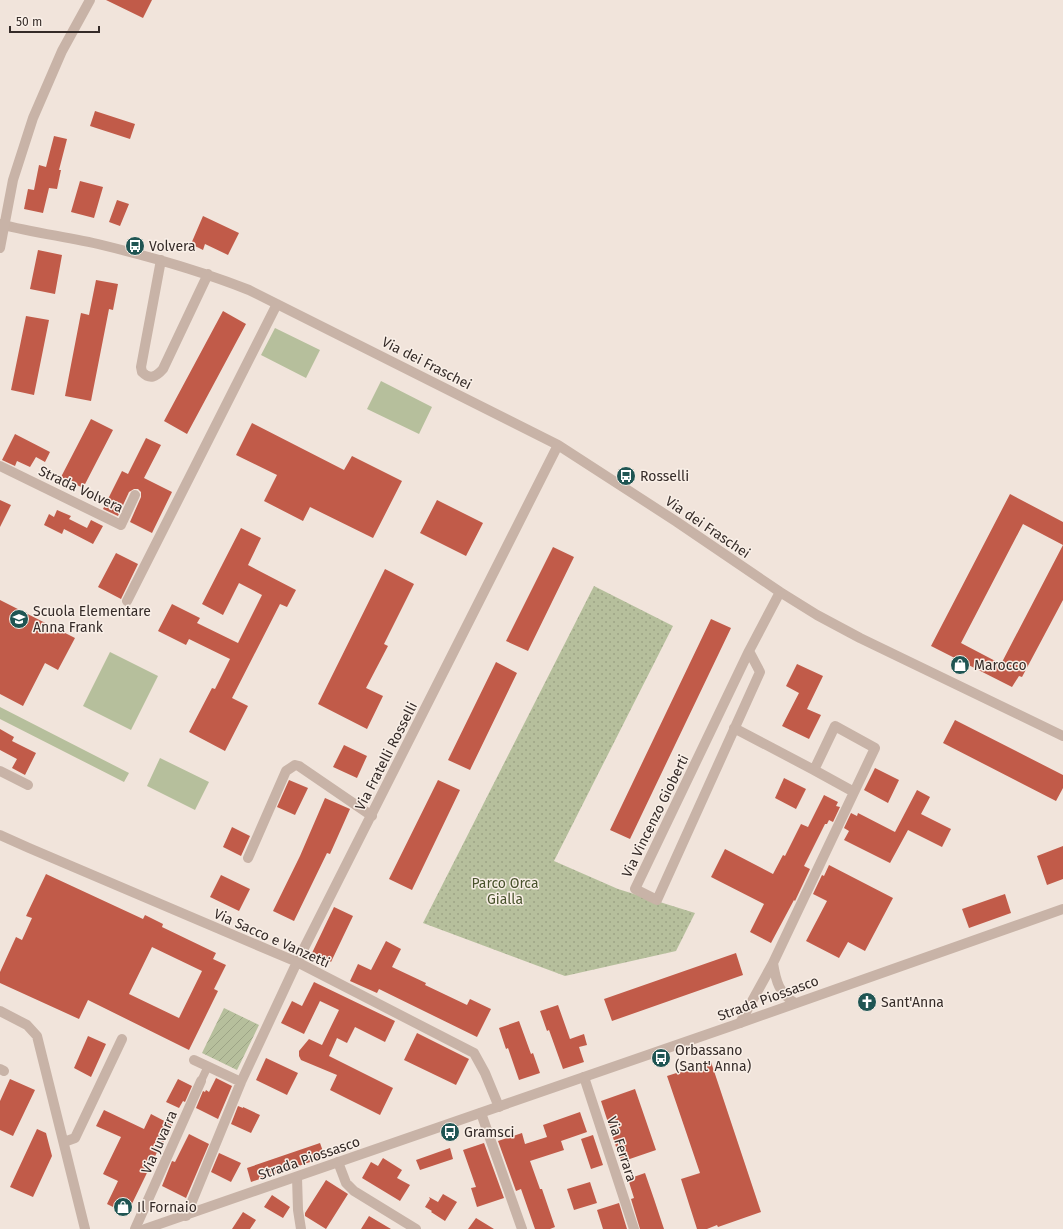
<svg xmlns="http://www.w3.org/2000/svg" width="1063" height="1229" font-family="'Fira Sans',sans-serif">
<defs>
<pattern id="park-dots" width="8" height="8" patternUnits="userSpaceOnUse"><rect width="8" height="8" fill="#b6bf9c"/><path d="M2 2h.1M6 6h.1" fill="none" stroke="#9da486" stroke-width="1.8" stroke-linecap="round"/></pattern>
<pattern id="garden-furrows" width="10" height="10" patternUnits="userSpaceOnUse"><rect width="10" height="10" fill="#b6bf9c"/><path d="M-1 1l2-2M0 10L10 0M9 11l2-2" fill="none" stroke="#9da486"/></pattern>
</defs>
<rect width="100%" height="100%" fill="#f1e4db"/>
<path fill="#b6bf9c" d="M275 328 320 350 306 378 261 355Z
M381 381 432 407 419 434 367 409Z
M110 652 158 676 131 730 83 706Z
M0 707 129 773 124 782 0 719Z
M160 758 209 782 195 810 147 786Z"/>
<path fill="url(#park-dots)" d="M594 586 673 626 554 861 618 889 695 913 676 951 565 976 423 923Z"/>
<path fill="url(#garden-furrows)" d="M224 1008 259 1025 237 1070 202 1053Z"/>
<path fill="#c15b49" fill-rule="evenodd" d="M106 0H152L143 18Z
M95 111 135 124 130 139 90 126Z
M54 136 67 139 59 170H61L57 189 49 188 43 213 24 209 28 189 34 190 39 165 46 167Z
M80 181 103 187 94 218 71 212Z
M117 200 129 204 120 226 109 222Z
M203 216 239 233 228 255 205 244 203 250 191 244Z
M38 250 62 255 55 294 30 289Z
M96 280 118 284 113 310 109 309 91 401 65 396 81 313 89 315Z
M223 311 246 324 187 434 164 421Z
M26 316 49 320 34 395 11 390Z
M91 419 113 430 83 488 61 477Z
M252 423 344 470 352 456 402 481 373 538 310 507 303 521 264 501 277 475 236 455Z
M15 434 50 452 45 462 36 457 30 467 17 461 15 466 2 460Z
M146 438 161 445 144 478 172 492 152 533 130 522 141 497V492L138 489H134L129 492 118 516 103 509 122 471 128 474Z
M1010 494 1063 522V545L1023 524 961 643 1001 664 1063 545V600L1022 677 1019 676 1012 687 931 646Z
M0 500 11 505 0 527Z
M437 500 483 523 466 556 420 533Z
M57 510 71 516 69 519 87 528 91 520 103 526 93 544 64 529 62 534 44 525 49 514 54 517Z
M241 528 261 538 248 565 296 590 287 607 280 604 232 698 248 706 225 751 189 732 212 688 215 689 230 659 189 639 186 645 158 631 172 604 200 618 197 623 238 643 262 595 239 583 223 615 202 604Z
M553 547 574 557 528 651 506 641Z
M116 553 138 564 121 599 98 587Z
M385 569 414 584 384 644 388 646 366 688 383 696 367 729 318 704Z
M0 600 75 638 58 670 45 663 23 706 0 694Z
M711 619 731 628 630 839 610 830Z
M496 662 517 673 470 770 448 760Z
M797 664 823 676 807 709 821 715 809 739 782 726 799 693 786 686Z
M955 720 1063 775V788L1056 801 943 743Z
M0 729 14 737 12 741 36 753 25 775 12 768 17 759 0 750Z
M344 745 367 756 357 778 333 767Z
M875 768 899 780 888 803 864 790Z
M784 778 806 789 796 809 775 798Z
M289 780 308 788 295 815 277 807Z
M438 780 460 790 412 890 389 879Z
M917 790 930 797 921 814 951 829 942 847 908 830 890 863 844 840 849 831 844 828 851 813 857 816 858 813 895 832Z
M824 795 838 802 836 806 840 807 833 822 829 820 827 824H825L804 866 810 869 795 901 794 900 771 943 750 932 764 904 711 877 725 849 773 874 783 855 785 856 801 824 808 827Z
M325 798 350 809 330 854 327 853 294 921 273 911 300 856Z
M232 827 250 836 241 856 223 847Z
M1063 846V879L1047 885 1037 856Z
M829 865 893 898 865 951 848 942 839 958 806 941 827 901 813 894 822 875 824 876Z
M46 874 143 919 145 915 163 924 162 927 216 953 213 959 226 965 214 989 218 991 189 1050 88 1000 79 1019 0 983V972L16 937 22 940 32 918 26 916ZM152 947 202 971 179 1018 129 994Z
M221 875 250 889 239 911 210 897Z
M1005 894 1011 913 969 928 962 909Z
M334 907 353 916 331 962 312 953Z
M386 941 401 949 392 967 426 983 425 985 467 1005 470 999 491 1009 477 1037 379 989 377 993 350 981 358 964 371 970Z
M736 953 743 975 612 1021 604 999Z
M314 982 395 1021 385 1042 355 1027 347 1043 337 1038 329 1056 393 1088 380 1115 330 1090 337 1075 301 1060 299 1056V1051L309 1039 322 1045 339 1010 320 1001 304 1034 281 1023 292 1001 302 1006Z
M558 1005 570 1039 584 1034 587 1045 579 1047 584 1062 563 1069 549 1030 547 1031 540 1011Z
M519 1021 531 1054 533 1053 540 1073 519 1080 508 1048 506 1049 499 1028Z
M417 1033 469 1059 456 1085 404 1060Z
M88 1036 106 1044 91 1077 74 1068Z
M266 1058 298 1073 287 1095 256 1080Z
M711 1062 761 1212 718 1227 717 1225 707 1229H697L681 1179 700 1173 667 1076Z
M216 1078 232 1086 218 1119 196 1108 203 1091 205 1092 206 1090 209 1092Z
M10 1079 35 1090 13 1136 0 1130V1101Z
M178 1079 192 1086 185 1102 183 1101 179 1108 166 1102Z
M635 1089 656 1150 621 1162 601 1101Z
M238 1106 243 1108V1107L260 1115 251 1133 231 1124Z
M104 1110 144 1129 151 1114 172 1125 163 1143 162 1142 127 1214 107 1204 118 1181 103 1174 121 1137 96 1126Z
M580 1112 587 1132 561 1141 564 1150 530 1161 540 1189H542L555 1227 550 1229H535L521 1189 516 1191 498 1141 522 1133 525 1144 547 1137 543 1125Z
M37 1129 46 1133 52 1156 33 1197 10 1187Z
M189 1134 209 1144 186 1198 162 1186 172 1161 175 1162Z
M593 1135 603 1165 591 1169 581 1139Z
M320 1143 325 1157 251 1182 247 1168Z
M484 1143 504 1198 477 1207 471 1188 476 1187 463 1150Z
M450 1148 453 1159 420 1170 416 1160Z
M219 1153 241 1163 231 1182 211 1172Z
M383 1158 402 1170 397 1178 410 1185 400 1201 362 1178 371 1162 378 1166Z
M645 1173 654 1199 664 1229H640L631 1199 634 1198 628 1179Z
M326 1180 348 1194 326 1229 305 1216V1213Z
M590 1182 597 1203 574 1210 567 1189Z
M443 1194 457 1202 445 1221 431 1212 432 1211 425 1207 430 1199 429 1197 438 1202Z
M272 1195 290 1207 283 1218 264 1207Z
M619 1203 627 1229H603L597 1210Z
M243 1212 256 1220 250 1229H232Z
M369 1216 391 1229H361Z
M476 1218 494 1229H468Z"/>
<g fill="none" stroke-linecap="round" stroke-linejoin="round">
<path stroke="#c8b3a7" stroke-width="8" d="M201 1081 208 1066"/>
<path stroke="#c8b3a7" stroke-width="10" d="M0 224C34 233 69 237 102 245 152 257 201 271 249 290L558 445 677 522 780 592 817 615 860 638 1063 736
M161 260 141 367 142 372C150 380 156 377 163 369L208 274
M0 466 121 525 135 495
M127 601 277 304
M749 651 760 672 657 900 635 889 749 651 780 592
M734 728 814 770
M0 771 28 785
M0 835 29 848 297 962 474 1053 485 1073 499 1107
M248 858 286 771 295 765 299 766 372 816
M773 963C776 982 779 993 795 1003
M0 1011 27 1025 37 1036 85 1229
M740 1023 773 963 875 748 835 726 814 770 854 792
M194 1060 241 1082
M0 1069 4 1071
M584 1077 634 1229
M481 1113 522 1229
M64 1142 75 1138 122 1039
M338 1162 346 1183 354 1191 416 1229
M297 1177 298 1210 301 1229
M186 1216 241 1082 297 962 558 445
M135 1229 201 1081"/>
<path stroke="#c8b3a7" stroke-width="10" d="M0 248 13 180 33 118 62 51 90 0
M145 1229 740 1023 1063 909"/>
</g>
<defs>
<g id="bus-disc" transform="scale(1)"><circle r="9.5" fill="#1f5553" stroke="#f9efe7"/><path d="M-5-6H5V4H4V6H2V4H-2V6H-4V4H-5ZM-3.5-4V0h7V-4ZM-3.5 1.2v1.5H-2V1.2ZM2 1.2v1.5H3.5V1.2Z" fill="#fff"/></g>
<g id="school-disc" transform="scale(1)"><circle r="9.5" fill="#1f5553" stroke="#f9efe7"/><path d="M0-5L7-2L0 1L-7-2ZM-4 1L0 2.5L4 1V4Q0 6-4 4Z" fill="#fff"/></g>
<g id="shop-disc" transform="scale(1)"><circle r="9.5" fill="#1f5553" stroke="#f9efe7"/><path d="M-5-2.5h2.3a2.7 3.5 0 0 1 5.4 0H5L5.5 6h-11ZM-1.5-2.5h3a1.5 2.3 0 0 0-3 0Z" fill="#fff"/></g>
<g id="church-disc" transform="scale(1)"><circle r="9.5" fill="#1f5553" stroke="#f9efe7"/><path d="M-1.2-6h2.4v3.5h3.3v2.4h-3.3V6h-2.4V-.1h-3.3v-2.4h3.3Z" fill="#fff"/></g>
</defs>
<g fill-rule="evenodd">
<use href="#bus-disc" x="135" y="246"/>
<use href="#bus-disc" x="626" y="476"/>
<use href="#school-disc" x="19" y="619"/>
<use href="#shop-disc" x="960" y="665"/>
<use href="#church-disc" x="867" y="1002"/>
<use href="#bus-disc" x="661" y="1058"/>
<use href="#bus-disc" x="450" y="1132"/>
<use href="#shop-disc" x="123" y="1207"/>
</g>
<g text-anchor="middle" stroke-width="3" stroke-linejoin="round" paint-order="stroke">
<g font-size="14" fill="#352b28" stroke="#f9efe7" text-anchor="start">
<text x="149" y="251">Volvera</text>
<text x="640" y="481">Rosselli</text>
<text x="33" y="616">Scuola Elementare<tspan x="33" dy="16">Anna Frank</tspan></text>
<text x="974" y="670">Marocco</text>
<text x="881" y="1007">Sant'Anna</text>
<text x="675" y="1055">Orbassano<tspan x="675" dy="16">(Sant' Anna)</tspan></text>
<text x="464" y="1137">Gramsci</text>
<text x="137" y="1212">Il Fornaio</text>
</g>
<g font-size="14" fill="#352b28" stroke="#f9efe7">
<text transform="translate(427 363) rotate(27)" y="5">Via dei Fraschei</text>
<text transform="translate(81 489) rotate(25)" y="5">Strada Volvera</text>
<text transform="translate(708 527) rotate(34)" y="5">Via dei Fraschei</text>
<text transform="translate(386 756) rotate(-63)" y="5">Via Fratelli Rosselli</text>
<text transform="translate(655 816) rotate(-64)" y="5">Via Vincenzo Gioberti</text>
<text transform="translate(272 938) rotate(24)" y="5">Via Sacco e Vanzetti</text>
<text transform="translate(768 998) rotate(-20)" y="5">Strada Piossasco</text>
<text transform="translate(159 1142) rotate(-66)" y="5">Via Juvarra</text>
<text transform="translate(622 1149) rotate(72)" y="5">Via Ferrara</text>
<text transform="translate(309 1158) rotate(-19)" y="5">Strada Piossasco</text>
</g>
<g font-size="14" fill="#48522c" stroke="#f9efe7">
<text x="505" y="888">Parco Orca<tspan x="505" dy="16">Gialla</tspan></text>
</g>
</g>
<path d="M10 26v6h89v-6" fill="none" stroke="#352b28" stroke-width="2"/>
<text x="16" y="26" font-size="12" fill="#352b28" stroke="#f9efe7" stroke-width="3" paint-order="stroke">50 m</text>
</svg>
